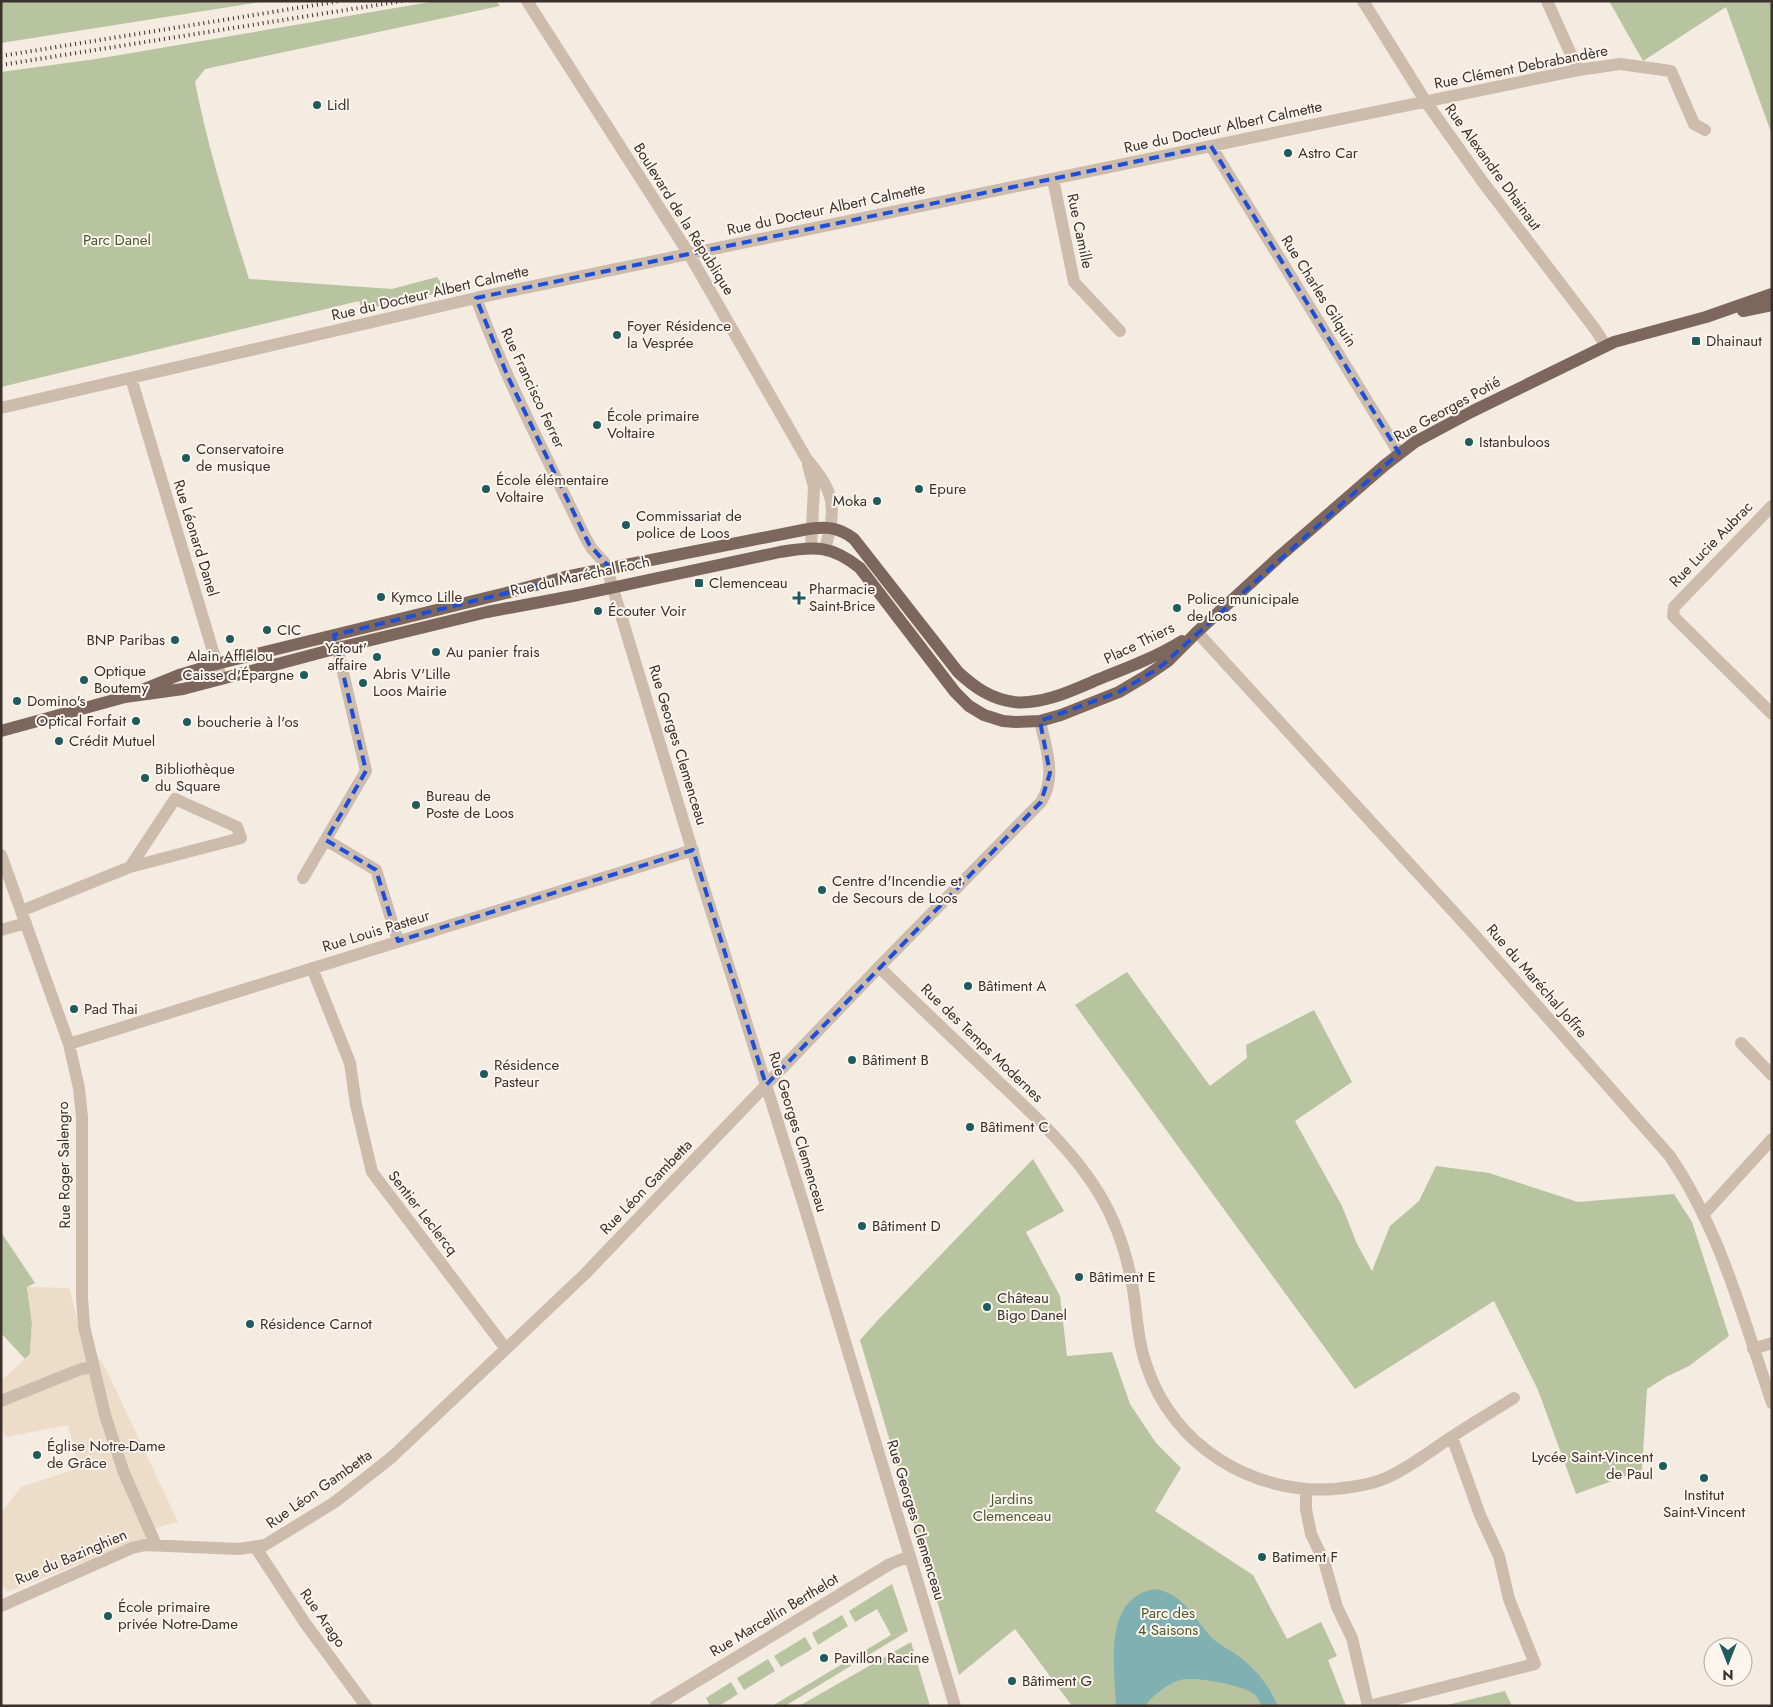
<svg xmlns="http://www.w3.org/2000/svg" width="1773" height="1707" font-family="Jost,sans-serif">
<rect width="100%" height="100%" fill="#f4ebe1"/>
<path fill="#b8c4a0" d="M1 1H267L1 43Z
M436 1H496L500 6 205 69 195 82C208 149 229 215 249 279L392 289 437 277 447 291 362 310 359 301 1 387V72L96 59Z
M1609 1H1772V135L1726 7 1643 61Z
M1127 972 1210 1086 1247 1058 1246 1045 1314 1010 1352 1082 1295 1121 1342 1206 1357 1244 1372 1271 1390 1226 1419 1201 1436 1166 1489 1173 1578 1202 1674 1194 1692 1222 1729 1336 1689 1366 1666 1377 1647 1389 1642 1470 1576 1494 1538 1390 1494 1301 1355 1389 1075 1005Z
M1033 1159 1064 1211 1026 1232 1060 1296 1067 1356 1112 1352 1130 1404 1156 1443 1181 1468 1155 1511 1253 1575 1287 1639 1321 1622 1337 1656 1328 1660 1346 1706H1072L1015 1629 959 1675 860 1340 878 1320Z
M1 1232 35 1283 27 1287 32 1323 30 1354 25 1359 1 1333Z
M892 1584 908 1631 785 1706H772L891 1635 877 1609 855 1622 849 1611Z
M842 1615 848 1626 818 1645 812 1633Z
M805 1637 812 1649 781 1667 774 1656Z
M911 1642 930 1706H799Z
M768 1659 775 1671 744 1690 737 1678Z
M731 1682 738 1694 719 1706H710L706 1698Z
M1505 1691 1512 1706H1443Z"/>
<path fill="#ecdcc8" d="M27 1287 69 1288 79 1326 107 1371 178 1522 154 1528 159 1540H141L7 1592 1 1582V1513L21 1487 79 1468 68 1425 6 1437 1 1425V1381L30 1354 32 1323Z"/>
<path fill="#7fb0b2" d="M1154 1589C1182 1592 1194 1618 1211 1637 1219 1645 1228 1649 1237 1655 1256 1669 1268 1684 1278 1706H1262C1259 1701 1257 1696 1253 1693 1240 1685 1195 1676 1180 1680 1167 1684 1153 1695 1145 1706H1116C1115 1669 1102 1598 1154 1589Z"/>
<g fill="none" stroke-linecap="round" stroke-linejoin="round">
<path stroke="#cdbbac" stroke-width="12" d="M527 1 689 254 806 458C835 493 837 505 825 549
M1363 1 1426 102 1482 181 1595 329 1606 346
M1547 1 1578 70
M1211 146 1399 453
M1053 179 1074 282 1120 331
M476 298C506 380 547 458 585 537L592 549 604 562 607 569 697 866 806 1212 955 1706
M131 378 221 678
M1 408 476 298 1578 70 1620 64 1671 71 1694 124 1705 130
M808 465 814 487 811 548
M1772 506 1674 607 1673 616 1772 714
M1197 632 1472 932 1669 1155C1720 1229 1743 1318 1772 1403
M326 840 376 870 398 941
M1 855 69 1044 79 1088 82 1117V1298L84 1326 105 1415 124 1473 156 1545
M303 878 366 771 335 638
M21 911 130 867 241 838 237 827 175 799 130 867
M1 930 26 923
M879 967C920 1007 961 1046 1002 1085 1038 1119 1074 1152 1100 1195 1116 1222 1126 1252 1132 1283 1137 1311 1137 1340 1147 1367 1173 1446 1253 1495 1335 1489 1352 1487 1370 1485 1386 1478 1409 1468 1429 1452 1450 1438 1471 1424 1493 1411 1514 1398
M312 968 350 1063 356 1105 372 1172 506 1349
M1741 1043 1772 1075
M69 1044 693 850
M1703 1215 1772 1139
M1753 1349 1772 1343
M1 1401 81 1369 94 1367
M1306 1489V1509L1311 1534 1324 1561 1337 1607 1352 1638 1368 1706
M256 1548 305 1623 366 1706
M1 1606 132 1548 145 1545 239 1549 265 1545 335 1502 392 1457 585 1274 879 967 1041 802C1057 777 1046 748 1040 721
M656 1706 890 1564 910 1556
M1369 1706 1535 1664 1509 1599 1499 1556 1480 1515 1452 1437"/>
<path stroke="#7d675c" stroke-width="12" d="M1743 311 1772 305
M137 692 179 675 216 664 506 593 565 577 803 530C823 526 838 526 854 539L958 672C974 687 991 699 1014 702 1043 705 1073 690 1099 679 1127 668 1156 657 1182 641
M1 731 125 697 183 689 338 648 487 612 578 595 780 552C815 546 831 545 860 568L955 692 969 706 984 715 1003 721 1015 722 1040 721 1061 715 1119 692 1146 676 1168 661 1197 632 1280 556 1385 465 1415 442 1473 411 1614 342 1706 317 1772 294"/>
<path stroke="#3b302b" stroke-width="4" stroke-dasharray="1 4" stroke-linecap="butt" d="M1 56 340 1
M1 65 402 1"/>
</g>
<path fill="none" stroke="#1d4ed8" stroke-width="4" stroke-dasharray="10 6" stroke-linejoin="round" d="M1211 146 1399 453 1159 668 1119 692 1040 721 1050 773 1041 802 766 1085 693 850 398 941 376 870 326 840 366 771 334 635 610 568 589 544 508 377 476 298Z"/>
<g fill="#1f5a5e" stroke="#fbf5ee" stroke-width="2">
<circle cx="317" cy="105" r="5"/>
<circle cx="1288" cy="153" r="5"/>
<circle cx="617" cy="335" r="5"/>
<rect x="1691" y="336" width="10" height="10" rx="2.5"/>
<circle cx="597" cy="425" r="5"/>
<circle cx="1469" cy="442" r="5"/>
<circle cx="186" cy="458" r="5"/>
<circle cx="486" cy="489" r="5"/>
<circle cx="919" cy="489" r="5"/>
<circle cx="877" cy="501" r="5"/>
<circle cx="626" cy="525" r="5"/>
<rect x="694" y="578" width="10" height="10" rx="2.5"/>
<circle cx="381" cy="597" r="5"/>
<path d="M796.5 590.5h5v5h5v5h-5v5h-5v-5h-5v-5h5z"/>
<circle cx="1177" cy="608" r="5"/>
<circle cx="598" cy="611" r="5"/>
<circle cx="267" cy="630" r="5"/>
<circle cx="230" cy="639" r="5"/>
<circle cx="175" cy="640" r="5"/>
<circle cx="436" cy="652" r="5"/>
<circle cx="377" cy="657" r="5"/>
<circle cx="304" cy="675" r="5"/>
<circle cx="84" cy="680" r="5"/>
<circle cx="363" cy="683" r="5"/>
<circle cx="17" cy="701" r="5"/>
<circle cx="136" cy="721" r="5"/>
<circle cx="187" cy="722" r="5"/>
<circle cx="59" cy="741" r="5"/>
<circle cx="145" cy="778" r="5"/>
<circle cx="416" cy="805" r="5"/>
<circle cx="822" cy="890" r="5"/>
<circle cx="968" cy="986" r="5"/>
<circle cx="74" cy="1009" r="5"/>
<circle cx="852" cy="1060" r="5"/>
<circle cx="484" cy="1074" r="5"/>
<circle cx="970" cy="1127" r="5"/>
<circle cx="862" cy="1226" r="5"/>
<circle cx="1079" cy="1277" r="5"/>
<circle cx="987" cy="1307" r="5"/>
<circle cx="250" cy="1324" r="5"/>
<circle cx="37" cy="1455" r="5"/>
<circle cx="1663" cy="1466" r="5"/>
<circle cx="1704" cy="1478" r="5"/>
<circle cx="1262" cy="1557" r="5"/>
<circle cx="108" cy="1616" r="5"/>
<circle cx="824" cy="1658" r="5"/>
<circle cx="1012" cy="1681" r="5"/>
</g>
<g text-anchor="middle" stroke-width="4" stroke-linejoin="round" paint-order="stroke">
<g font-size="15" fill="#3b302b" stroke="#fbf5ee">
<text transform="translate(1521 67) rotate(-11)" y="5">Rue Clément Debrabandère</text>
<text transform="translate(1223 127) rotate(-12)" y="5">Rue du Docteur Albert Calmette</text>
<text transform="translate(1493 167) rotate(54)" y="5">Rue Alexandre Dhainaut</text>
<text transform="translate(826 209) rotate(-12)" y="5">Rue du Docteur Albert Calmette</text>
<text transform="translate(684 219) rotate(58)" y="5">Boulevard de la République</text>
<text transform="translate(1080 231) rotate(78)" y="5">Rue Camille</text>
<text transform="translate(1319 291) rotate(58)" y="5">Rue Charles Gilquin</text>
<text transform="translate(430 293) rotate(-13)" y="5">Rue du Docteur Albert Calmette</text>
<text transform="translate(533 388) rotate(65)" y="5">Rue Francisco Ferrer</text>
<text transform="translate(1447 409) rotate(-29)" y="5">Rue Georges Potié</text>
<text transform="translate(196 538) rotate(73)" y="5">Rue Léonard Danel</text>
<text transform="translate(1711 544) rotate(-46)" y="5">Rue Lucie Aubrac</text>
<text transform="translate(580 576) rotate(-12)" y="5">Rue du Maréchal Foch</text>
<text transform="translate(1139 643) rotate(-26)" y="5">Place Thiers</text>
<text transform="translate(678 745) rotate(73)" y="5">Rue Georges Clemenceau</text>
<text transform="translate(376 931) rotate(-17)" y="5">Rue Louis Pasteur</text>
<text transform="translate(1537 981) rotate(49)" y="5">Rue du Maréchal Joffre</text>
<text transform="translate(982 1043) rotate(44)" y="5">Rue des Temps Modernes</text>
<text transform="translate(798 1132) rotate(73)" y="5">Rue Georges Clemenceau</text>
<text transform="translate(64 1165) rotate(-91)" y="5">Rue Roger Salengro</text>
<text transform="translate(646 1187) rotate(-46)" y="5">Rue Léon Gambetta</text>
<text transform="translate(423 1213) rotate(52)" y="5">Sentier Leclercq</text>
<text transform="translate(319 1489) rotate(-35)" y="5">Rue Léon Gambetta</text>
<text transform="translate(916 1520) rotate(73)" y="5">Rue Georges Clemenceau</text>
<text transform="translate(71 1557) rotate(-23)" y="5">Rue du Bazinghien</text>
<text transform="translate(774 1615) rotate(-31)" y="5">Rue Marcellin Berthelot</text>
<text transform="translate(323 1618) rotate(55)" y="5">Rue Arago</text>
</g>
<g font-size="15" fill="#3b302b" stroke="#fbf5ee" text-anchor="start">
<text x="327" y="110">Lidl</text>
<text x="1298" y="158">Astro Car</text>
<text x="627" y="331">Foyer Résidence<tspan x="627" dy="17">la Vesprée</tspan></text>
<text x="1706" y="346">Dhainaut</text>
<text x="607" y="421">École primaire<tspan x="607" dy="17">Voltaire</tspan></text>
<text x="1479" y="447">Istanbuloos</text>
<text x="196" y="454">Conservatoire<tspan x="196" dy="17">de musique</tspan></text>
<text x="496" y="485">École élémentaire<tspan x="496" dy="17">Voltaire</tspan></text>
<text x="929" y="494">Epure</text>
<text x="867" y="506" text-anchor="end">Moka</text>
<text x="636" y="521">Commissariat de<tspan x="636" dy="17">police de Loos</tspan></text>
<text x="709" y="588">Clemenceau</text>
<text x="809" y="594">Pharmacie<tspan x="809" dy="17">Saint-Brice</tspan></text>
<text x="391" y="602">Kymco Lille</text>
<text x="1187" y="604">Police municipale<tspan x="1187" dy="17">de Loos</tspan></text>
<text x="608" y="616">Écouter Voir</text>
<text x="277" y="635">CIC</text>
<text x="165" y="645" text-anchor="end">BNP Paribas</text>
<text x="367" y="653" text-anchor="end">Yatout'<tspan x="367" dy="17">affaire</tspan></text>
<text x="446" y="657">Au panier frais</text>
<text x="230" y="661" text-anchor="middle">Alain Afflelou</text>
<text x="94" y="676">Optique<tspan x="94" dy="17">Boutemy</tspan></text>
<text x="373" y="679">Abris V'Lille<tspan x="373" dy="17">Loos Mairie</tspan></text>
<text x="294" y="680" text-anchor="end">Caisse d'Épargne</text>
<text x="27" y="706">Domino's</text>
<text x="126" y="726" text-anchor="end">Optical Forfait</text>
<text x="197" y="727">boucherie à l'os</text>
<text x="69" y="746">Crédit Mutuel</text>
<text x="155" y="774">Bibliothèque<tspan x="155" dy="17">du Square</tspan></text>
<text x="426" y="801">Bureau de<tspan x="426" dy="17">Poste de Loos</tspan></text>
<text x="832" y="886">Centre d'Incendie et<tspan x="832" dy="17">de Secours de Loos</tspan></text>
<text x="978" y="991">Bâtiment A</text>
<text x="84" y="1014">Pad Thai</text>
<text x="862" y="1065">Bâtiment B</text>
<text x="494" y="1070">Résidence<tspan x="494" dy="17">Pasteur</tspan></text>
<text x="980" y="1132">Bâtiment C</text>
<text x="872" y="1231">Bâtiment D</text>
<text x="1089" y="1282">Bâtiment E</text>
<text x="997" y="1303">Château<tspan x="997" dy="17">Bigo Danel</tspan></text>
<text x="260" y="1329">Résidence Carnot</text>
<text x="47" y="1451">Église Notre-Dame<tspan x="47" dy="17">de Grâce</tspan></text>
<text x="1653" y="1462" text-anchor="end">Lycée Saint-Vincent<tspan x="1653" dy="17">de Paul</tspan></text>
<text x="1704" y="1500" text-anchor="middle">Institut<tspan x="1704" dy="17">Saint-Vincent</tspan></text>
<text x="1272" y="1562">Batiment F</text>
<text x="118" y="1612">École primaire<tspan x="118" dy="17">privée Notre-Dame</tspan></text>
<text x="834" y="1663">Pavillon Racine</text>
<text x="1022" y="1686">Bâtiment G</text>
</g>
<g font-size="15" fill="#4a5a2e" stroke="#fbf5ee">
<text x="117" y="245">Parc Danel</text>
<text x="1012" y="1504">Jardins<tspan x="1012" dy="17">Clemenceau</tspan></text>
<text x="1168" y="1618">Parc des<tspan x="1168" dy="17">4 Saisons</tspan></text>
</g>
</g>
<rect width="1773" height="1707" fill="none" stroke="#3b302b" stroke-width="5"/>
<g transform="translate(1728 1662) rotate(180)"><circle r="24" fill="#fbf5ee" stroke="#aea6a0"/>
<path d="M0-4L9 19L0 12L-9 19Z" fill="#1f5a5e"/>
<text y="-8" font-size="14" font-weight="bold" text-anchor="middle" fill="#3b302b">N</text>
</g>
</svg>
